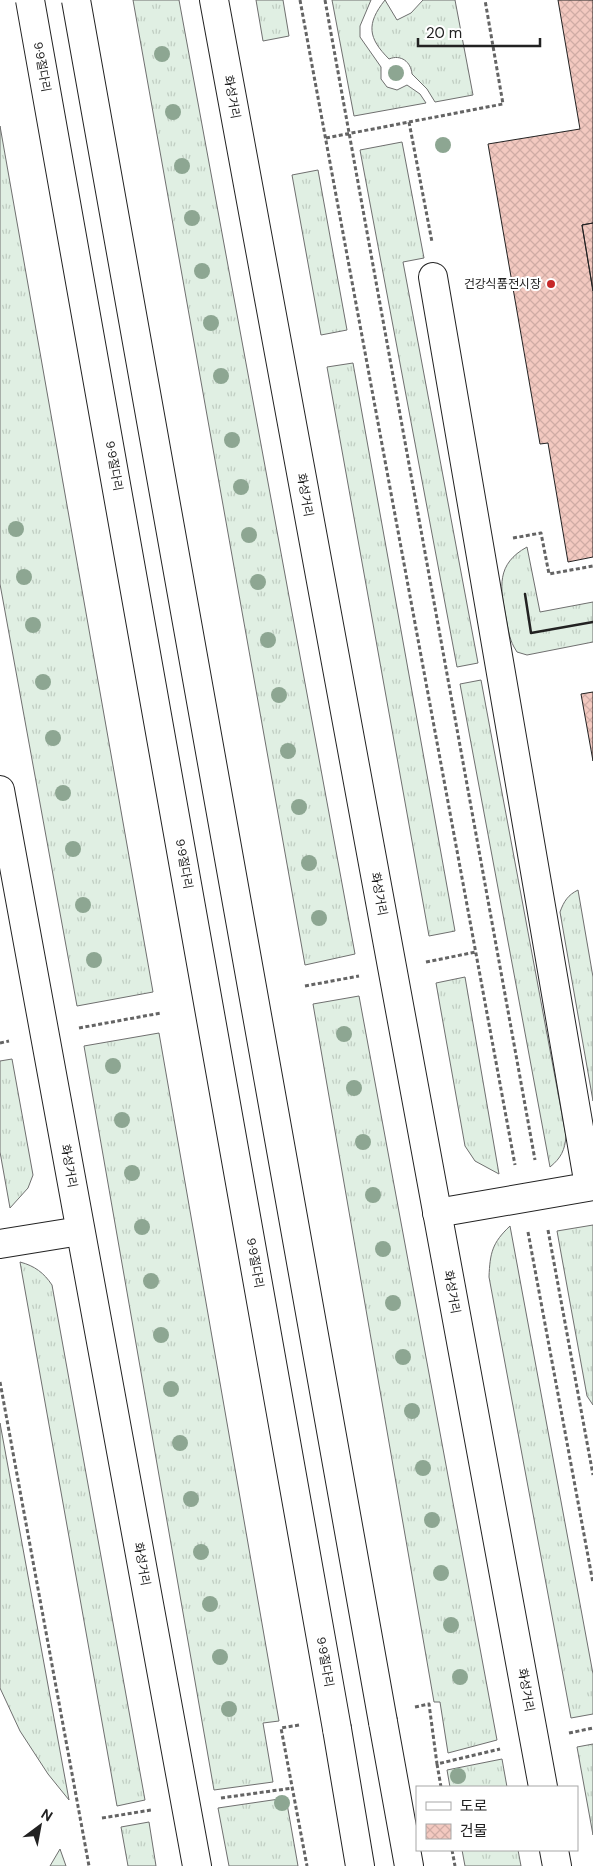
<svg xmlns="http://www.w3.org/2000/svg" width="593" height="1866" font-family="'DM Sans','Noto Sans KR',sans-serif">
<defs>
<pattern id="grass-tufts" width="24" height="20" patternUnits="userSpaceOnUse" patternTransform="scale(1.25)"><rect width="24" height="20" fill="#e0efe3"/><path d="M3 7l-1-3M5 7V3M7 7l1-3M15 17l-1-3M17 17v-4M19 17l1-3" fill="none" stroke="#c0cdc2"/></pattern>
<pattern id="building-cross-hatch" width="8" height="8" patternUnits="userSpaceOnUse" patternTransform="scale(1.25)"><rect width="8" height="8" fill="#f3c9c0"/><path d="M0 0l8 8M0 8l8-8" fill="none" stroke="#d0aca5"/></pattern>
</defs>
<rect width="100%" height="100%" fill="#fff"/>
<path fill="url(#grass-tufts)" stroke="#6f6f6f" d="M133 0H179L355 954 305 965Z
M256 0H283L289 36 263 41Z
M332 0H371L360 26V37L381 67V79L387 87 397 90 407 85 420 94 426 103 354 116Z
M385 0 397 20 411 13 423 0H455L473 95 435 102 427 89 412 74C411 62 401 54 389 59 368 38 366 24 385 0Z
M0 126 153 992 77 1006 0 584Z
M402 142 424 258 403 262 478 663 457 667 360 150Z
M318 170 347 330 321 335 292 175Z
M353 363 455 931 429 936 327 367Z
M527 547 540 612 593 602V642L527 655 517 652 514 647C509 638 508 628 506 618 500 587 496 564 527 547Z
M481 680 566 1136C565 1150 561 1158 550 1167L460 684Z
M578 890 593 977V1101L560 912C564 901 568 895 578 890Z
M465 977 499 1174 475 1161 465 1146 436 983Z
M359 996 497 1740 448 1753 440 1702H434L313 1004Z
M159 1033 279 1721 263 1723 273 1782 214 1790 84 1046Z
M12 1059 33 1175 28 1188 10 1208 0 1152V1061Z
M593 1225V1405L587 1396 557 1231Z
M510 1226 593 1674V1714L571 1718 489 1277C490 1253 492 1243 510 1226Z
M20 1262C35 1266 44 1273 52 1285L145 1800 117 1806Z
M0 1423 69 1800 48 1774 20 1731 0 1688Z
M593 1744V1835L577 1747Z
M502 1759 507 1787H450L447 1770Z
M286 1798 298 1866H229L218 1808Z
M149 1822 156 1866H128L121 1827Z
M60 1849 66 1866H50Z
M462 1850H518L521 1866H465Z"/>
<path fill="url(#building-cross-hatch)" stroke="#222" d="M558 0H593V223L582 225 593 291V557L568 562 548 443 540 444 488 144 580 129Z
M593 223V291L582 225Z
M593 692V761L581 694Z"/>
<g fill="none" stroke-linecap="round" stroke-linejoin="round">
<g stroke="#222" stroke-width="30">
<path id="minor" d="M433 277 589 1186
M437 1213 593 1186
M0 1244 80 1231"/>
</g>
<g stroke="#222" stroke-width="30">
<path id="primary" d="M214 0 543 1787
M0 790 197 1866
M554 1850 557 1866"/>
</g>
<g stroke="#222" stroke-width="30">
<path id="trunk" d="M383 1722 409 1866
M337 1729 360 1866"/>
</g>
<path stroke="#646464" stroke-width="3" stroke-dasharray="4 2.5" stroke-linecap="butt" d="M300 0 515 1165
M325 0 535 1160
M409 122 432 242
M326 138 503 104 485 0
M513 538 541 533 549 574 593 566
M426 962 476 952
M305 986 359 976
M79 1028 161 1013
M0 1043 9 1041
M548 1230 593 1475
M528 1232 593 1583
M0 1382 89 1866
M415 1707 429 1704 437 1764 500 1749
M299 1725 281 1728 307 1866
M569 1733 593 1728
M437 1764 441 1787
M221 1798 293 1788
M102 1818 151 1810
M452 1850 455 1866"/>
<use href="#minor" stroke="#fff" stroke-width="28"/>
<use href="#primary" stroke="#fff" stroke-width="28"/>
<use href="#trunk" stroke="#fff" stroke-width="28"/>
<g stroke="#222" stroke-width="30" stroke-linecap="butt">
<path id="trunk-bridge" d="M30 0 337 1729
M76 0 383 1722"/>
</g>
<use href="#trunk-bridge" stroke="#fff" stroke-width="28"/>
<path stroke="#222" stroke-width="2.5" d="M525 594 531 633 593 622"/>
</g>
<g fill="#8da692">
<circle cx="162" cy="54" r="8"/>
<circle cx="396" cy="73" r="8"/>
<circle cx="173" cy="112" r="8"/>
<circle cx="443" cy="145" r="8"/>
<circle cx="182" cy="166" r="8"/>
<circle cx="192" cy="218" r="8"/>
<circle cx="202" cy="271" r="8"/>
<circle cx="211" cy="323" r="8"/>
<circle cx="221" cy="376" r="8"/>
<circle cx="232" cy="440" r="8"/>
<circle cx="241" cy="487" r="8"/>
<circle cx="16" cy="529" r="8"/>
<circle cx="249" cy="535" r="8"/>
<circle cx="24" cy="577" r="8"/>
<circle cx="258" cy="582" r="8"/>
<circle cx="33" cy="625" r="8"/>
<circle cx="268" cy="640" r="8"/>
<circle cx="43" cy="682" r="8"/>
<circle cx="279" cy="695" r="8"/>
<circle cx="53" cy="738" r="8"/>
<circle cx="288" cy="751" r="8"/>
<circle cx="63" cy="793" r="8"/>
<circle cx="299" cy="807" r="8"/>
<circle cx="73" cy="849" r="8"/>
<circle cx="309" cy="863" r="8"/>
<circle cx="83" cy="905" r="8"/>
<circle cx="319" cy="918" r="8"/>
<circle cx="94" cy="960" r="8"/>
<circle cx="344" cy="1034" r="8"/>
<circle cx="113" cy="1066" r="8"/>
<circle cx="354" cy="1088" r="8"/>
<circle cx="122" cy="1120" r="8"/>
<circle cx="363" cy="1142" r="8"/>
<circle cx="132" cy="1173" r="8"/>
<circle cx="373" cy="1195" r="8"/>
<circle cx="142" cy="1227" r="8"/>
<circle cx="383" cy="1249" r="8"/>
<circle cx="151" cy="1281" r="8"/>
<circle cx="393" cy="1303" r="8"/>
<circle cx="161" cy="1335" r="8"/>
<circle cx="403" cy="1357" r="8"/>
<circle cx="171" cy="1389" r="8"/>
<circle cx="412" cy="1411" r="8"/>
<circle cx="180" cy="1443" r="8"/>
<circle cx="423" cy="1468" r="8"/>
<circle cx="191" cy="1499" r="8"/>
<circle cx="432" cy="1520" r="8"/>
<circle cx="201" cy="1552" r="8"/>
<circle cx="441" cy="1573" r="8"/>
<circle cx="210" cy="1604" r="8"/>
<circle cx="451" cy="1625" r="8"/>
<circle cx="220" cy="1657" r="8"/>
<circle cx="460" cy="1677" r="8"/>
<circle cx="229" cy="1709" r="8"/>
<circle cx="458" cy="1776" r="8"/>
<circle cx="282" cy="1803" r="8"/>
</g>
<circle fill="#c62828" stroke="#fff" stroke-width="2" cx="551" cy="284" r="5"/>
<g text-anchor="middle" stroke-width="4" stroke-linejoin="round" paint-order="stroke">
<g font-size="12" fill="#222" stroke="#fff">
<text transform="translate(42 67) rotate(80)" y="4">9·9절다리</text>
<text transform="translate(232 97) rotate(80)" y="4">화성거리</text>
<text transform="translate(114 466) rotate(80)" y="4">9·9절다리</text>
<text transform="translate(305 495) rotate(80)" y="4">화성거리</text>
<text transform="translate(184 864) rotate(80)" y="4">9·9절다리</text>
<text transform="translate(379 894) rotate(80)" y="4">화성거리</text>
<text transform="translate(69 1166) rotate(80)" y="4">화성거리</text>
<text transform="translate(255 1263) rotate(80)" y="4">9·9절다리</text>
<text transform="translate(452 1292) rotate(80)" y="4">화성거리</text>
<text transform="translate(142 1564) rotate(80)" y="4">화성거리</text>
<text transform="translate(325 1662) rotate(80)" y="4">9·9절다리</text>
<text transform="translate(526 1690) rotate(80)" y="4">화성거리</text>
</g>
<g font-size="12" fill="#222" stroke="#fff" text-anchor="end">
<text x="541" y="288">건강식품전시장</text>
</g>
</g>
<rect x="416" y="1786" width="162" height="65" fill="#ffffff" stroke="#a7a7a7"/>
<rect x="426" y="1802" width="25" height="8" fill="#ffffff" stroke="#a7a7a7"/>
<text x="460" y="1811" font-size="15" fill="#222222">도로</text>
<rect x="426" y="1824" width="25" height="15" fill="url(#building-cross-hatch)" stroke="#a7a7a7"/>
<text x="460" y="1836" font-size="15" fill="#222222">건물</text>
<g transform="translate(40 1826) rotate(32)" stroke="#ffffff" stroke-width="4" paint-order="stroke">
<path d="M0-4L9 19L0 12L-9 19Z" fill="#222222"/>
<text y="-8" font-size="14" font-weight="bold" text-anchor="middle" fill="#222222">N</text>
</g>
<path d="M418 38v8h122v-8" fill="none" stroke="#222222" stroke-width="2.5"/>
<text x="426" y="38" font-size="15" fill="#222222" stroke="#ffffff" stroke-width="4" paint-order="stroke">20 m</text>
</svg>
